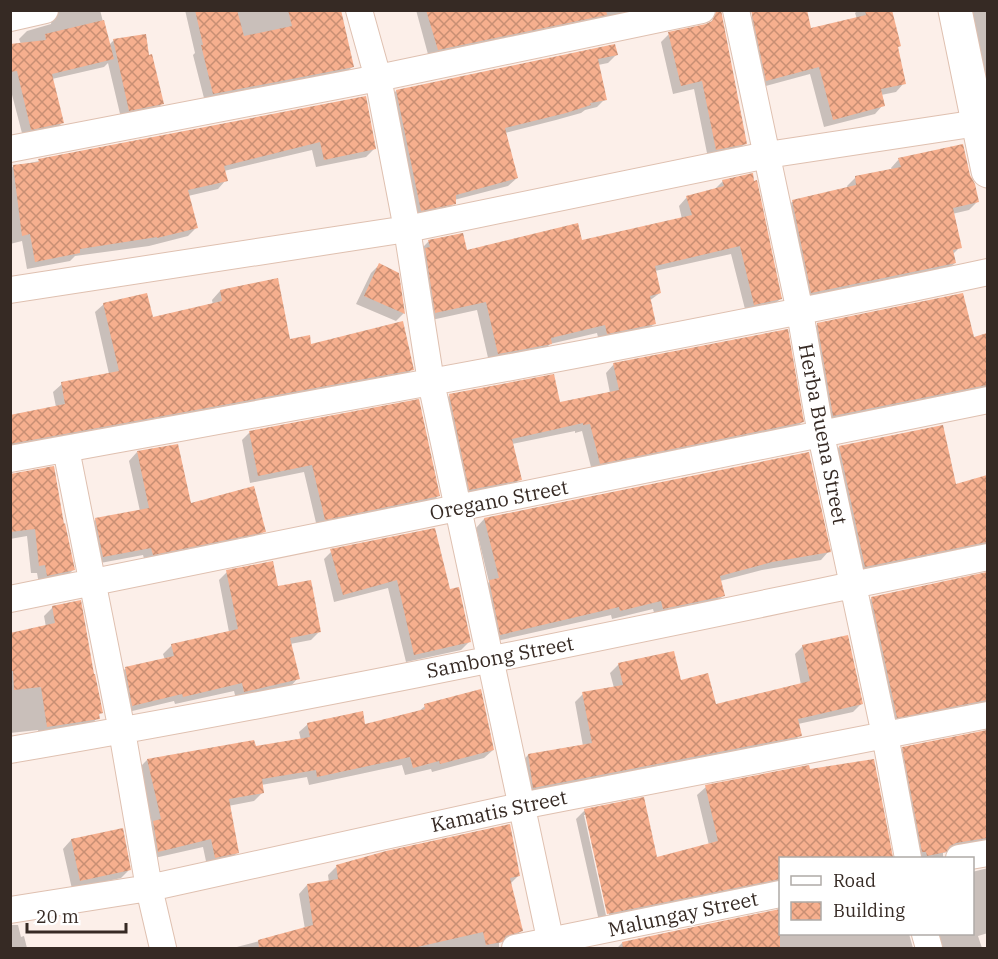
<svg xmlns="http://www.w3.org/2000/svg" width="998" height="959" font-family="'IBM Plex Serif',serif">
<defs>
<pattern id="building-cross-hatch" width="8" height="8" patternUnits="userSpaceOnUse" patternTransform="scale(1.5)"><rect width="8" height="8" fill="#f6af8e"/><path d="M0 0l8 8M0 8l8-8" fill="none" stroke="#c88f74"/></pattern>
</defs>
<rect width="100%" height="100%" fill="#fcefe9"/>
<path fill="#0003" d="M49 10H100L109 45 113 41 147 57 162 104 154 112 121 118 108 63 104 67 52 79 62 123 54 131 23 137 10 87V45L21 44 19 39 27 31 51 24 52 16Z
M185 10H336L352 67 344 75 205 102 193 55 195 53Z
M416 10H654L429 58Z
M858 10H891L904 83 896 92 881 95 883 105 875 114 824 127 810 74 758 88 745 24 753 15 810 30 857 19 855 13Z
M963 10H988V81L979 83Z
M706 26 745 143 737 152 708 158 694 89 673 94 661 42 669 34Z
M617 54 608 63 598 65 605 99 597 107 585 110 581 113 556 120 505 133 517 178 508 186 454 200V203L446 212 413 218 388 99 396 91Z
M365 97 375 148 366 157 316 167 312 150 224 171 226 180 218 189 188 196 196 228 188 236 149 246 75 256 70 261 27 269 22 241 10 244V169L14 166Z
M899 159 977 202 969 210 952 214 960 247 953 254 955 263 946 271 803 301 784 210 792 202 848 188 847 186 856 177 892 171 891 168Z
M723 181 780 299 772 307 746 313 731 254 655 271 660 293 649 301 654 324 645 332 599 341 597 333 550 344 542 352 489 362 477 310 427 321 420 250 429 241 466 252 581 242 682 219 679 206 687 197 715 189Z
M379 265 397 274 404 313 396 321 356 304 371 273Z
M220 291 289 341 412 369 404 378 10 450V417L56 407 53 392 62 384 109 374 95 312 104 304 152 319 213 305 212 300Z
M818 324 972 338 988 335V395L825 424 809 333Z
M614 364 802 422 794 430 592 471 582 431 575 433V431L512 444 520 479 512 487 461 498 441 404 450 395 559 404 610 393 606 373Z
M250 432 438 496 430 504 317 527 304 472 250 483 242 440Z
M839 447 955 486 985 478 988 487V553L856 575 831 455Z
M137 452 189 505 264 531 256 540 145 562 143 555 95 564 87 528 96 519 140 511 129 461Z
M10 475 63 525 73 570 65 578 39 584 37 573H31L27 536 10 539Z
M484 519 829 551 821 560 762 570 720 581 723 596 715 604 655 616 653 609 612 619 611 615 492 642 481 590 489 582 476 528Z
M333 550 449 590 470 641 461 650 406 662 388 588 334 602 324 559Z
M227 572 277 588 319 632 311 640 290 644 298 678 290 687 236 699 234 691 175 704 174 701 124 713 117 677 125 669 165 660 163 654 172 645 229 632 219 580Z
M988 574V711L888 725 863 606 872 598Z
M53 607 101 712 90 727 39 734 38 730 10 733V634L46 627 44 616Z
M803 646 861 704 853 712 798 724 800 735 792 744 525 795 520 764 528 755 583 746 575 702 583 694 614 688 610 673 619 664 679 682 715 706 801 685 795 654Z
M425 706 493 750 484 758 432 772 431 769 405 775 402 765 309 785 307 777 261 785 263 792 254 801 228 806 238 852 229 861 207 866 203 847 150 859 145 831 152 824 139 768 147 760 254 748 301 740 299 732 308 724 364 726 418 712Z
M988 732V849L976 846 943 853V858H914L895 757 903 748Z
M873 760 891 858H780V891L610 919 587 815H584L607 920 599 921 576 819 585 810 656 859 709 845 697 795 706 787Z
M71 840 129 870 121 878 72 889 63 849Z
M336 867 518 876 510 884 521 931 513 939 499 943V948H233L305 929 299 894 307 885 329 882 328 875Z
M988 868V933L978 936 982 948H934L928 934H972V872Z
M780 911V934H909L913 948H617L622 943Z
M10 925H18L21 937 24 936 27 948H10Z"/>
<path fill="url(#building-cross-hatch)" d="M195 10H237L244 36 292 26 288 10H341L354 67 213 94 201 45H203Z
M426 10H606L607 15 438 50Z
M717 10H721L747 144 716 150 702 81 681 86 668 32 706 24 712 21Z
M751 10H807L811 28 866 15 865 10H892L901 46 898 47 906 84 881 89 885 106 833 120 819 67 766 81Z
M104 20 114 59 52 74 64 123 31 130 17 71 10 72V44L46 40 45 34Z
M146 34 149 55 152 54 164 104 129 111 113 39Z
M615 44 618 55 598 59 607 100 590 103 591 105 566 113 505 128 518 178 456 195V204L421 211 396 90Z
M366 96 376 149 324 160 320 142 224 166 228 181 188 190 198 228 157 238V237L80 249V253L35 262 30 234 22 236 13 165 39 162 38 159Z
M963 144 970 175 975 184 979 202 953 208 962 248 953 250 956 263 811 293 792 200 856 185 855 176 901 167 898 158Z
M753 173 754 181 757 180 782 299 754 305 740 246 655 266 661 293 650 296 656 324 607 334 605 325 551 338 552 344 498 354 486 302 435 313 425 248 430 247 428 240 463 233 467 250 578 223 582 240 692 215 686 196 724 186 722 180Z
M379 263 399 273 405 314 364 296Z
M278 278 290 339 310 335 311 344 403 321 414 370 10 444V415L65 404 61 382 119 371 103 303 147 293 153 317 222 301 220 290Z
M963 293 974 337 987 333V385L833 416 817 323Z
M788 329 804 422 600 464 590 424 583 425V423L512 439 522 480 469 490 449 394 554 374 560 402 619 390 613 363Z
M419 399 440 496 325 520 312 465 258 476 249 431Z
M943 425 956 484 987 475V542L865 567 839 446Z
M178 444 191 503 254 486 266 532 153 555 151 548 103 557 95 518 149 508 137 451Z
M809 452 831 552 772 562 720 576 725 596 663 609 661 601 620 611 619 607 500 635 489 580 499 578 484 518Z
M54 466 64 524 65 523 75 570 47 576 45 565 39 566 35 529 10 532V474Z
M435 528 450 589 459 587 471 642 414 655 397 580 343 595 330 549Z
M273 561 278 586 311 580 321 632 290 638 300 679 244 692 242 683 183 697 182 694 132 706 125 667 174 656 171 644 238 629 226 570Z
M987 572V700L897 718 871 597Z
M81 600 94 674H95L103 713 99 714 100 719 47 727 41 687 14 690 13 671H10V633L55 623 52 606Z
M848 635 863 704 798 719 802 736 533 788 528 754 592 743 582 692 623 685 618 663 674 651 681 680 708 673 716 704 810 681 802 645Z
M481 689 494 750 440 764 439 761 413 768 410 757 317 777 316 770 262 779 264 793 229 799 239 853 215 858 211 839 158 852 153 821 161 819 147 759 254 740 256 746 310 737 307 723 363 711 365 724 425 709 424 704Z
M987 730V838L956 843 950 846 946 852 927 856 926 852H922L902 747Z
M874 759 893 857 780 858V879L607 914 584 809 644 797 657 857 718 841 705 785 809 765 810 769Z
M510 824 520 876 510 878 523 931 506 936 502 942 486 945 483 932 413 948H259L258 940 313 925 307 884 338 879 336 865 386 851Z
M123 828 131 870 80 881 71 839Z
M780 909V948H623L622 942Z"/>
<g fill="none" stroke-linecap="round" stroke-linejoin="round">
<g stroke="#dfc0b0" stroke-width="28">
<path id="street" d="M359 10 378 78 407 229 431 382 552 948
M736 10 800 312 821 435 885 735 908 858
M10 18 45 10
M10 149 378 78 702 10
M10 290 407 229 767 155 978 123
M66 449 122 731 149 888 163 948
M10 459C337 399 663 342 988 272
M10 599 988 400
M10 750C338 694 663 624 988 557
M959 858 988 853
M10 910 149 888 521 806 988 715
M925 934 929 948
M515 948 780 894"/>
</g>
<g stroke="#dfc0b0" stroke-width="35">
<path id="secondary" d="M955 10 988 171"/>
</g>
<use href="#street" stroke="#fff" stroke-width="26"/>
<use href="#secondary" stroke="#fff" stroke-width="33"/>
</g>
<g text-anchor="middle" stroke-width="4.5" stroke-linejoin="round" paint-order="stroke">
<g font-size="20" fill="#362a24" stroke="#fff">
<text transform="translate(823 434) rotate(79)" y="7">Herba Buena Street</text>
<text transform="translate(499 500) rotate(-11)" y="7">Oregano Street</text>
<text transform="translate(500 657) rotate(-11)" y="7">Sambong Street</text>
<text transform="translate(499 811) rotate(-12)" y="7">Kamatis Street</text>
<text transform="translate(683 914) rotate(-12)" y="7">Malungay Street</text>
</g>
</g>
<rect width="998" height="959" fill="none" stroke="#362a24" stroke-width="24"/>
<rect x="779" y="857" width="195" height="78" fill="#ffffff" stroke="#afaaa7" stroke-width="1.5"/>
<rect x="791" y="876" width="30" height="9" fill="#ffffff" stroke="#afaaa7" stroke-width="1.5"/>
<text x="833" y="887" font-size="18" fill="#362a24">Road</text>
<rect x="791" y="902" width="30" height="18" fill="url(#building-cross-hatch)" stroke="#afaaa7" stroke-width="1.5"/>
<text x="833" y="917" font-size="18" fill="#362a24">Building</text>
<path d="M27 923v9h99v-9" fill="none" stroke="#362a24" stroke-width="3"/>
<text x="36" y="923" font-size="18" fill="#362a24" stroke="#ffffff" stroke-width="4.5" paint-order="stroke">20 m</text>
</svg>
